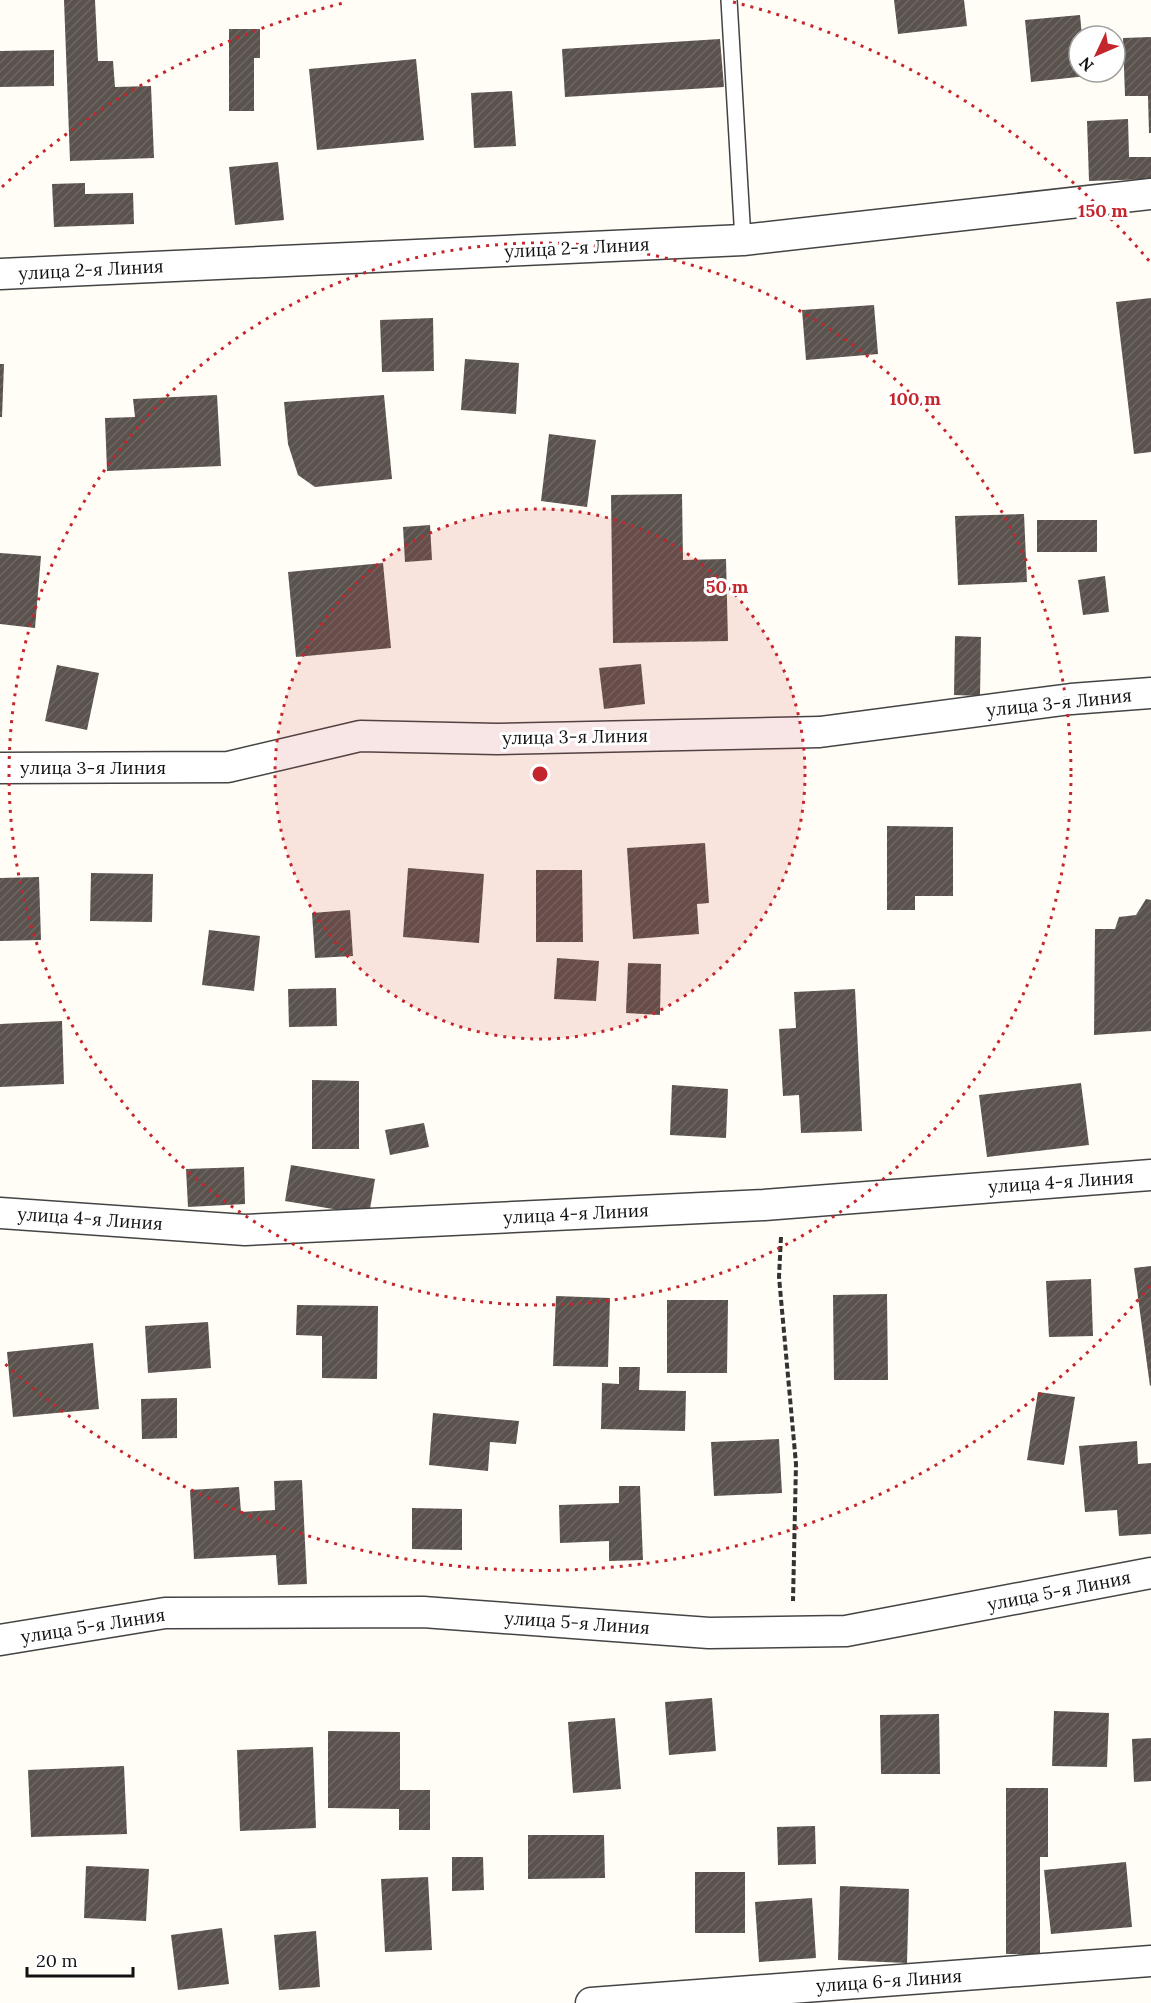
<svg xmlns="http://www.w3.org/2000/svg" width="1151" height="2003" font-family="Lora,serif">
<defs>
<pattern id="building-hatch" width="6" height="6" patternUnits="userSpaceOnUse" patternTransform="scale(1.5)"><rect width="6" height="6" fill="#5a524d"/><path d="M-1 1l2-2M0 6l6-6M5 7l2-2" fill="none" stroke="#6d6662"/></pattern>
</defs>
<rect width="100%" height="100%" fill="#fffdf5"/>
<path fill="url(#building-hatch)" d="M64 0H95L98 61H113L115 87 151 86 154 158 70 161Z
M894 0H964L967 26 898 34Z
M1080 15 1082 36H1079V72H1086L1087 76 1031 82 1025 20Z
M229 29H260V58H254V111H229Z
M1151 37V133H1149L1148 96H1125L1123 38Z
M720 39 724 87 565 97 562 49Z
M54 50V86L0 87V51Z
M416 59 424 140 317 150 309 69Z
M512 91 516 146 474 148 471 93Z
M1128 119 1129 157H1151V179L1089 181 1087 121Z
M278 162 284 220 235 225 229 167Z
M85 183V194L133 193 134 224 54 227 52 184Z
M1151 298V452L1134 454 1116 302Z
M874 305 878 354 806 360 802 310Z
M433 318 434 371 382 372 380 320Z
M465 359 519 363 516 414 461 410Z
M0 364H4L2 417H0Z
M217 395 221 466 107 471 105 418 135 417 133 399Z
M384 395 392 479 315 487 298 475 288 444 284 402Z
M549 434 596 440 587 507 541 501Z
M682 494 683 560 726 559 728 641 613 643 611 495Z
M1024 514 1027 582 958 585 955 516Z
M1037 520H1097V552H1037Z
M430 525 432 560 405 562 403 527Z
M0 553 41 556 35 628 0 624Z
M383 563 391 648 296 657 288 572Z
M1105 576 1109 612 1083 615 1078 580Z
M955 636 981 637 980 696 954 695Z
M641 664 645 704 604 709 599 668Z
M57 665 99 673 87 730 45 721Z
M887 826 953 827V896H915V910H887Z
M705 843 709 903 697 904 699 934 633 939 627 848Z
M408 868 484 874 479 943 403 937Z
M536 870H582L583 942H536Z
M91 873 153 874 152 922 90 921Z
M39 877 41 940 0 941V878Z
M1146 899 1151 900V1031L1094 1035 1095 929H1115L1119 917 1136 915Z
M350 910 353 956 315 958 312 913Z
M209 930 260 936 254 991 202 985Z
M557 958 599 961 596 1001 554 999Z
M628 963 661 964 660 1015 626 1013Z
M336 988 337 1026 289 1027 288 989Z
M855 989 862 1131 801 1133 799 1095 783 1096 779 1029 796 1028 794 992Z
M62 1021 64 1084 0 1087V1024Z
M312 1080 359 1081V1149H312Z
M1081 1083 1089 1145 987 1157 979 1095Z
M672 1085 728 1089 726 1138 670 1135Z
M424 1123 429 1147 390 1155 385 1130Z
M291 1165 375 1179 369 1215 285 1201Z
M244 1167 245 1204 188 1207 186 1169Z
M1151 1266V1385L1150 1386 1134 1268Z
M1091 1279 1093 1336 1049 1337 1046 1281Z
M887 1294 888 1380H834L833 1295Z
M556 1296 610 1298 608 1367 553 1366Z
M667 1300H728L727 1373H667Z
M297 1305 378 1306 377 1379 322 1378V1336L296 1335Z
M208 1322 211 1368 148 1373 145 1326Z
M93 1343 99 1409 13 1417 7 1352Z
M619 1367H640L639 1390 686 1391 685 1431 601 1429 602 1383 619 1384Z
M1038 1392 1075 1397 1064 1465 1027 1460Z
M177 1398V1438L142 1439 141 1399Z
M433 1413 519 1421 516 1444 490 1442 488 1471 429 1465Z
M779 1439 782 1493 714 1496 711 1442Z
M1137 1441 1138 1464 1151 1463V1534L1119 1536 1117 1510 1085 1512 1079 1446Z
M302 1480 307 1584 278 1585 276 1555 194 1559 190 1490 239 1487 241 1512 275 1510 274 1481Z
M619 1486H640L643 1560 609 1561V1541L560 1543 559 1505 619 1503Z
M412 1508 462 1509V1550L412 1549Z
M712 1698 716 1751 669 1755 665 1702Z
M1054 1711 1109 1713 1107 1767 1052 1766Z
M939 1714 940 1774H881L880 1715Z
M615 1718 621 1789 573 1793 568 1722Z
M328 1731 400 1732V1790H430V1830H399V1809L328 1808Z
M1151 1738V1781L1134 1782 1132 1739Z
M313 1747 316 1828 240 1831 237 1750Z
M124 1766 127 1834 31 1837 28 1770Z
M1006 1788H1048V1857H1040V1954H1006Z
M815 1826 816 1864 778 1865 777 1827Z
M528 1835H604L605 1878 528 1879Z
M452 1857H483L484 1890 452 1891Z
M1126 1862 1132 1927 1051 1934 1044 1870Z
M86 1866 149 1869 146 1921 84 1918Z
M695 1872H745V1933H695Z
M428 1877 432 1950 385 1952 381 1879Z
M840 1886 909 1889 907 1963 838 1960Z
M812 1898 816 1958 759 1962 755 1902Z
M222 1928 229 1984 178 1990 171 1935Z
M316 1931 320 1987 279 1990 274 1935Z"/>
<g fill="none" stroke-linecap="round" stroke-linejoin="round">
<g stroke="#444" stroke-width="18">
<path id="service" d="M729 0 743 240"/>
</g>
<g stroke="#444" stroke-width="33">
<path id="minor" d="M0 274 743 240 1151 194
M0 768 228 767 360 736 497 739 820 732 1071 699 1151 693
M0 1213 245 1230 764 1205 1151 1175
M0 1640 165 1613 423 1612 709 1633 846 1631 1151 1573
M591 2003 1151 1961"/>
</g>
<path stroke="#333" stroke-width="4" stroke-dasharray="6 3" stroke-linecap="butt" d="M781 1237 779 1277 796 1464 793 1601"/>
<use href="#service" stroke="#fff" stroke-width="15"/>
<use href="#minor" stroke="#fff" stroke-width="30"/>
</g>
<circle cx="540" cy="774" r="265" fill="#c4262e" fill-opacity=".12"/>
<g fill="none" stroke="#c4262e" stroke-width="3" stroke-dasharray="3 6">
<circle cx="540" cy="774" r="265"/>
<circle cx="540" cy="774" r="531"/>
<path d="M1150 1286A796 796 0 0 1 2 1361M2 187A796 796 0 0 1 347 2M733 2A796 796 0 0 1 1150 262"/>
</g>
<g text-anchor="middle" stroke-width="6" stroke-linejoin="round" paint-order="stroke">
<g font-size="18" fill="#111" stroke="#fff">
<text transform="translate(577 248) rotate(-3)" y="6">улица 2-я Линия</text>
<text transform="translate(91 270) rotate(-3)" y="6">улица 2-я Линия</text>
<text transform="translate(1059 703) rotate(-6)" y="6">улица 3-я Линия</text>
<text transform="translate(575 737) rotate(-1)" y="6">улица 3-я Линия</text>
<text x="93" y="774">улица 3-я Линия</text>
<text transform="translate(1061 1182) rotate(-4)" y="6">улица 4-я Линия</text>
<text transform="translate(576 1214) rotate(-3)" y="6">улица 4-я Линия</text>
<text transform="translate(90 1219) rotate(4)" y="6">улица 4-я Линия</text>
<text transform="translate(1059 1591) rotate(-11)" y="6">улица 5-я Линия</text>
<text transform="translate(577 1623) rotate(4)" y="6">улица 5-я Линия</text>
<text transform="translate(93 1626) rotate(-9)" y="6">улица 5-я Линия</text>
<text transform="translate(889 1981) rotate(-4)" y="6">улица 6-я Линия</text>
</g>
</g>
<circle cx="540" cy="774" r="9" fill="#c4262e" stroke="#fff" stroke-width="3"/>
<g font-size="18" text-anchor="middle" font-weight="bold" fill="#c4262e" stroke="#fff" stroke-width="6" stroke-linejoin="round" paint-order="stroke">
<text x="1103" y="217">150 m</text>
<text x="915" y="405">100 m</text>
<text x="727" y="593">50 m</text>
</g>
<g transform="translate(1097 54) rotate(226)"><circle r="28" fill="#ffffff" stroke="#a0a0a0" stroke-width="1.5"/>
<path d="M0-4.5L10 22L0 15L-10 22Z" fill="#c4262e"/>
<text y="-9" font-size="16" font-weight="bold" text-anchor="middle" fill="#111111">N</text>
</g>
<path d="M27 1967v9h106v-9" fill="none" stroke="#111111" stroke-width="3"/>
<text x="36" y="1967" font-size="18" fill="#111111" stroke="#ffffff" stroke-width="4.5" paint-order="stroke">20 m</text>
</svg>
